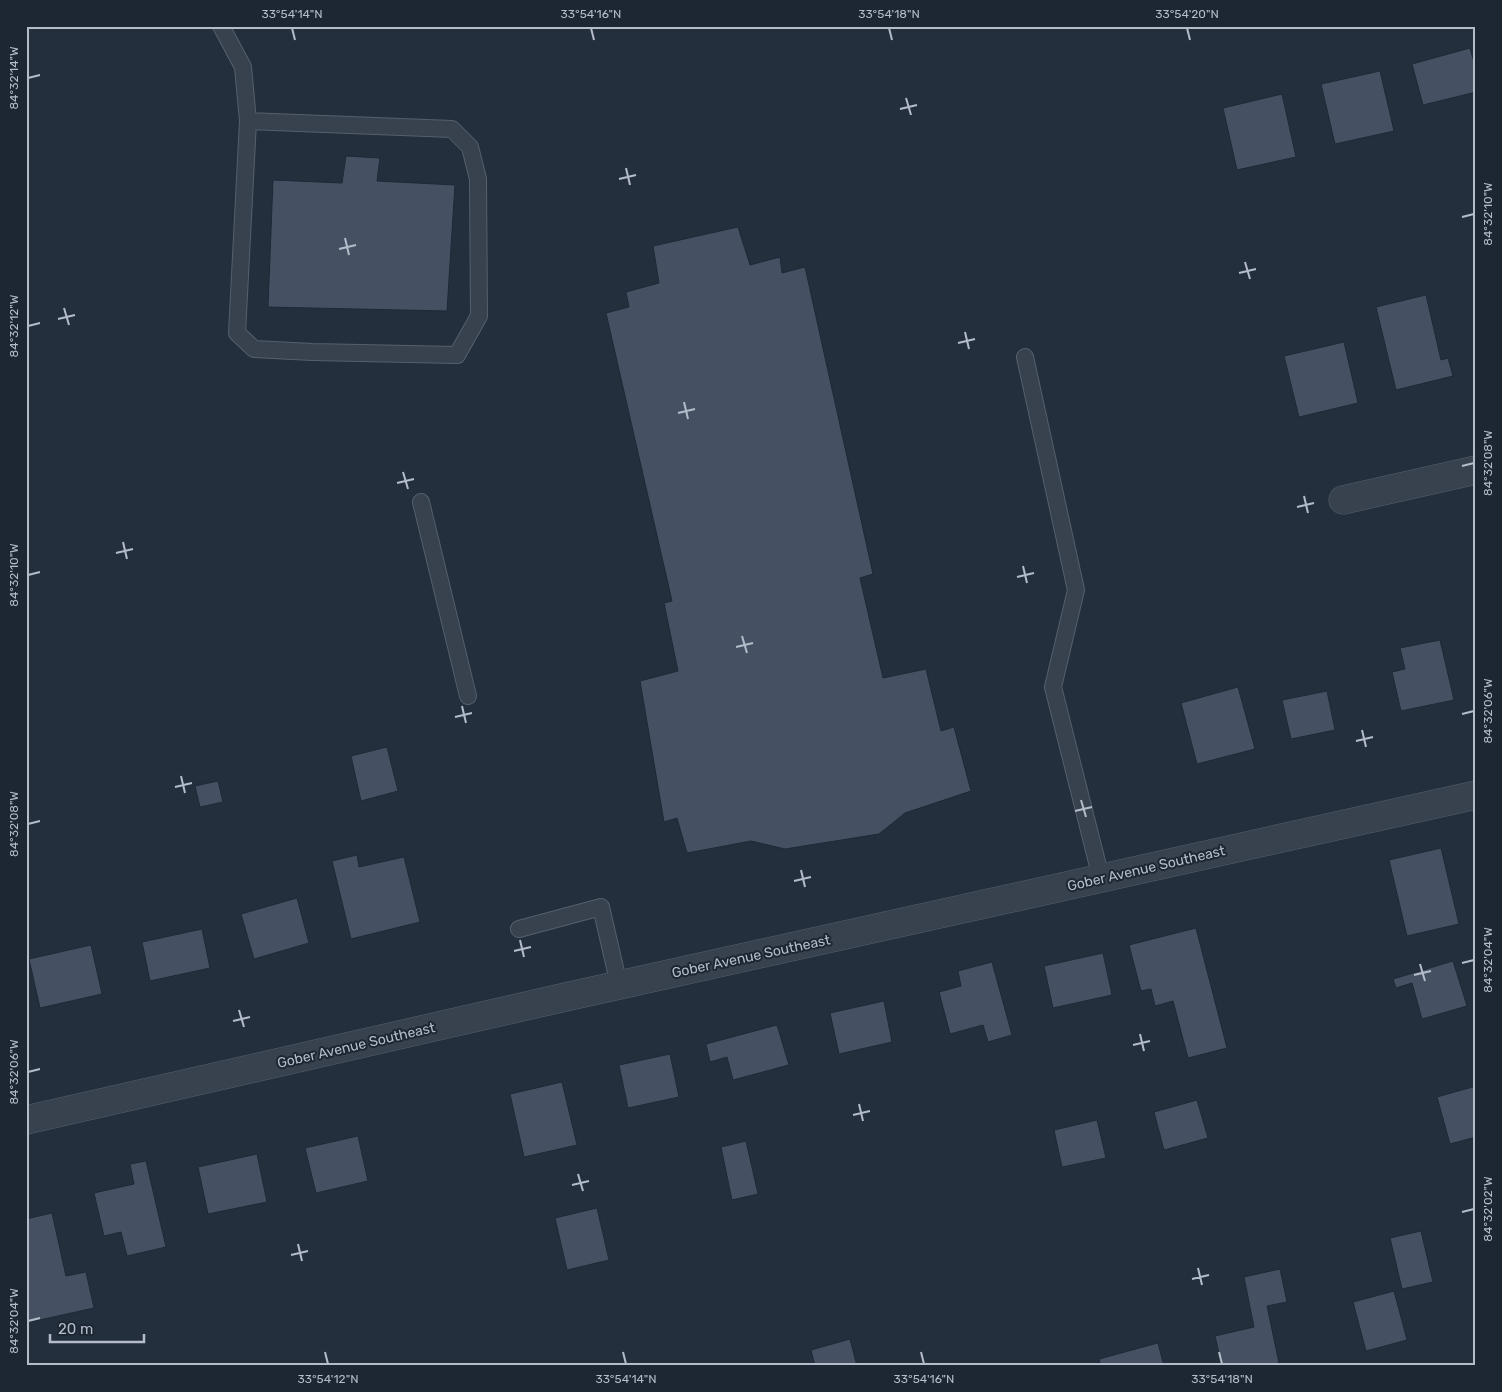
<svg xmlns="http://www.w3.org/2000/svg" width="1502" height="1392" font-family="Rubik,sans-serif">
<rect width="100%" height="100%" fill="#242f3e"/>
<path fill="#455162" stroke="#1f2835" d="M1470 48 1476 69V92L1423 105 1412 64Z
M1380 71 1394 131 1335 144 1321 84Z
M1282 94 1296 157 1237 170 1223 108Z
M346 156 380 158 377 181 455 185 447 311 268 307 273 180 342 183Z
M738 227 750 265 780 257 782 273 805 267 873 574 860 578 883 678 926 669 941 731 954 727 971 791 905 813 879 834 785 849 751 841 687 853 677 818 664 822 640 681 678 671 664 603 672 601 606 313 629 307 626 292 659 283 653 246Z
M1426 295 1441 360 1448 358 1453 376 1396 390 1376 307Z
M1344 342 1358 403 1299 417 1284 356Z
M1440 640 1454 700 1401 711 1392 672 1405 669 1400 648Z
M1238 687 1255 749 1197 764 1181 703Z
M1327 691 1335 730 1291 739 1282 700Z
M387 747 398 791 361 801 351 756Z
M218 781 223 802 200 807 195 786Z
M1441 848 1459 924 1407 936 1389 860Z
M357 855 359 867 404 857 420 922 351 939 332 861Z
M297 898 309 943 254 959 241 914Z
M1196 928 1227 1048 1188 1058 1173 1001 1155 1006 1151 989 1141 991 1129 945Z
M202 929 210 968 150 981 142 942Z
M91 945 102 994 40 1008 29 959Z
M1103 953 1112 995 1053 1008 1044 966Z
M1453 961 1467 1006 1422 1019 1412 983 1396 988 1393 979Z
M992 962 1012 1035 988 1042 983 1025 950 1034 939 992 961 986 958 971Z
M884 1001 892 1042 839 1054 830 1013Z
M777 1025 789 1065 733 1080 727 1057 710 1062 706 1044Z
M670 1054 679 1097 628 1108 619 1065Z
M562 1082 577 1145 524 1157 510 1094Z
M1476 1086V1137L1450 1144 1437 1097Z
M1197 1100 1208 1138 1164 1150 1154 1112Z
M1097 1120 1106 1158 1062 1167 1054 1130Z
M358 1136 368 1181 316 1193 305 1148Z
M746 1141 758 1194 732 1200 721 1147Z
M257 1154 267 1202 208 1214 198 1167Z
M146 1161 166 1247 127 1256 121 1232 104 1236 94 1193 134 1184 130 1164Z
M597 1208 609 1260 567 1270 555 1218Z
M52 1213 66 1276 86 1272 94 1308 26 1323V1219Z
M1421 1231 1433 1282 1402 1289 1390 1238Z
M1280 1269 1287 1302 1267 1306 1279 1363 1268 1366H1222L1215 1336 1254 1327 1244 1277Z
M1394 1291 1407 1340 1366 1351 1353 1302Z
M850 1339 857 1366H815L811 1350Z
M1158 1343 1164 1366H1101L1099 1359Z"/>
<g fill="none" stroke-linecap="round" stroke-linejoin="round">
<g stroke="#565f6c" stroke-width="18">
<path id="lane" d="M221 26 243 67 248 121 237 333 254 349 312 352 457 355 479 316 478 179 470 147 452 129 248 121
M1025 357 1076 590 1053 687 1101 878
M421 502 468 696
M519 929 601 907 619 985"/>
</g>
<g stroke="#565f6c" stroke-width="29">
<path id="street" d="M1343 500 1476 470
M26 1120 570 996 1476 795"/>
</g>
<use href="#lane" stroke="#38414e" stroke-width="16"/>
<use href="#street" stroke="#38414e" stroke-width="28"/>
</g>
<path fill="none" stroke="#b4bcc9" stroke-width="2" d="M292 28 295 40M591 28 594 40M889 28 892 40M1187 28 1190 40M28 78 40 75M906 98 911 115M900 109 917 105M626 168 630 185M619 179 636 175M1462 217 1474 214M345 238 349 255M339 249 356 245M1245 262 1250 279M1239 273 1256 269M64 308 69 325M58 319 75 315M28 326 40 323M965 332 969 349M958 343 975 339M684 402 688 419M678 413 695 409M1462 466 1474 463M403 472 408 489M397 483 414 479M1304 496 1308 513M1297 507 1314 503M123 542 127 559M116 553 133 549M1023 566 1027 583M28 575 40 572M1017 577 1034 573M742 636 747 653M736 647 753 643M462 706 466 723M1462 714 1474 711M455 717 472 713M1362 730 1366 747M1356 741 1373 737M181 776 185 793M175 787 192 783M1081 800 1086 817M1075 811 1092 807M28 824 40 821M801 870 805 887M794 881 811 877M520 940 524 957M514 951 531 947M1462 963 1474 960M1420 964 1425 981M1414 975 1431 971M239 1010 244 1027M233 1021 250 1017M1140 1034 1144 1051M1133 1045 1150 1041M28 1072 40 1069M859 1104 863 1121M853 1115 870 1111M578 1174 583 1191M572 1185 589 1181M1462 1212 1474 1209M298 1244 302 1261M291 1255 308 1251M1198 1268 1202 1285M1192 1279 1209 1275M28 1321 40 1318M325 1352 328 1364M623 1352 626 1364M921 1352 924 1364M1219 1352 1222 1364"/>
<g text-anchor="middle" stroke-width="4" stroke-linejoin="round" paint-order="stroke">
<g font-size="14" fill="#b4bcc9" stroke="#1d2633">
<text transform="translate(1146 868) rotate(-13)" y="5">Gober Avenue Southeast</text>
<text transform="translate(751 956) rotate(-12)" y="5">Gober Avenue Southeast</text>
<text transform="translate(356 1045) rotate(-13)" y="5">Gober Avenue Southeast</text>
</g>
</g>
<rect width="1502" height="1392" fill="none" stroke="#1d2633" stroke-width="55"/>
<path d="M50 1334v8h94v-8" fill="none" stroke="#b4bcc9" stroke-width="2.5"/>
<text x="58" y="1334" font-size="15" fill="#b4bcc9" stroke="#1d2633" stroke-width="4" paint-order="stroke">20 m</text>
<rect x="28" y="28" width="1446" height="1336" fill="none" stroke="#b4bcc9" stroke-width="2"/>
<g font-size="12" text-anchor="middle" fill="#b4bcc9">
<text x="292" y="18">33°54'14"N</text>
<text x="591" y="18">33°54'16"N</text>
<text x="889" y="18">33°54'18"N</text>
<text x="1187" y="18">33°54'20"N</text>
<text transform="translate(14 78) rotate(-90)" y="4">84°32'14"W</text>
<text transform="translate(1488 214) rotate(-90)" y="4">84°32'10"W</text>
<text transform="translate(14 326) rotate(-90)" y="4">84°32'12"W</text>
<text transform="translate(1488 463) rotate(-90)" y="4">84°32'08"W</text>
<text transform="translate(14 575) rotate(-90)" y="4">84°32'10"W</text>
<text transform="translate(1488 711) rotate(-90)" y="4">84°32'06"W</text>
<text transform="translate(14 824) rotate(-90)" y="4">84°32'08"W</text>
<text transform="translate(1488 960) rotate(-90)" y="4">84°32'04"W</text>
<text transform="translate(14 1072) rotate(-90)" y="4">84°32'06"W</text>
<text transform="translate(1488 1209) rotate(-90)" y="4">84°32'02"W</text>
<text transform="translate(14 1321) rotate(-90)" y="4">84°32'04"W</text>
<text x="328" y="1383">33°54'12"N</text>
<text x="626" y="1383">33°54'14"N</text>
<text x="924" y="1383">33°54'16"N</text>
<text x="1222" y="1383">33°54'18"N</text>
</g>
</svg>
